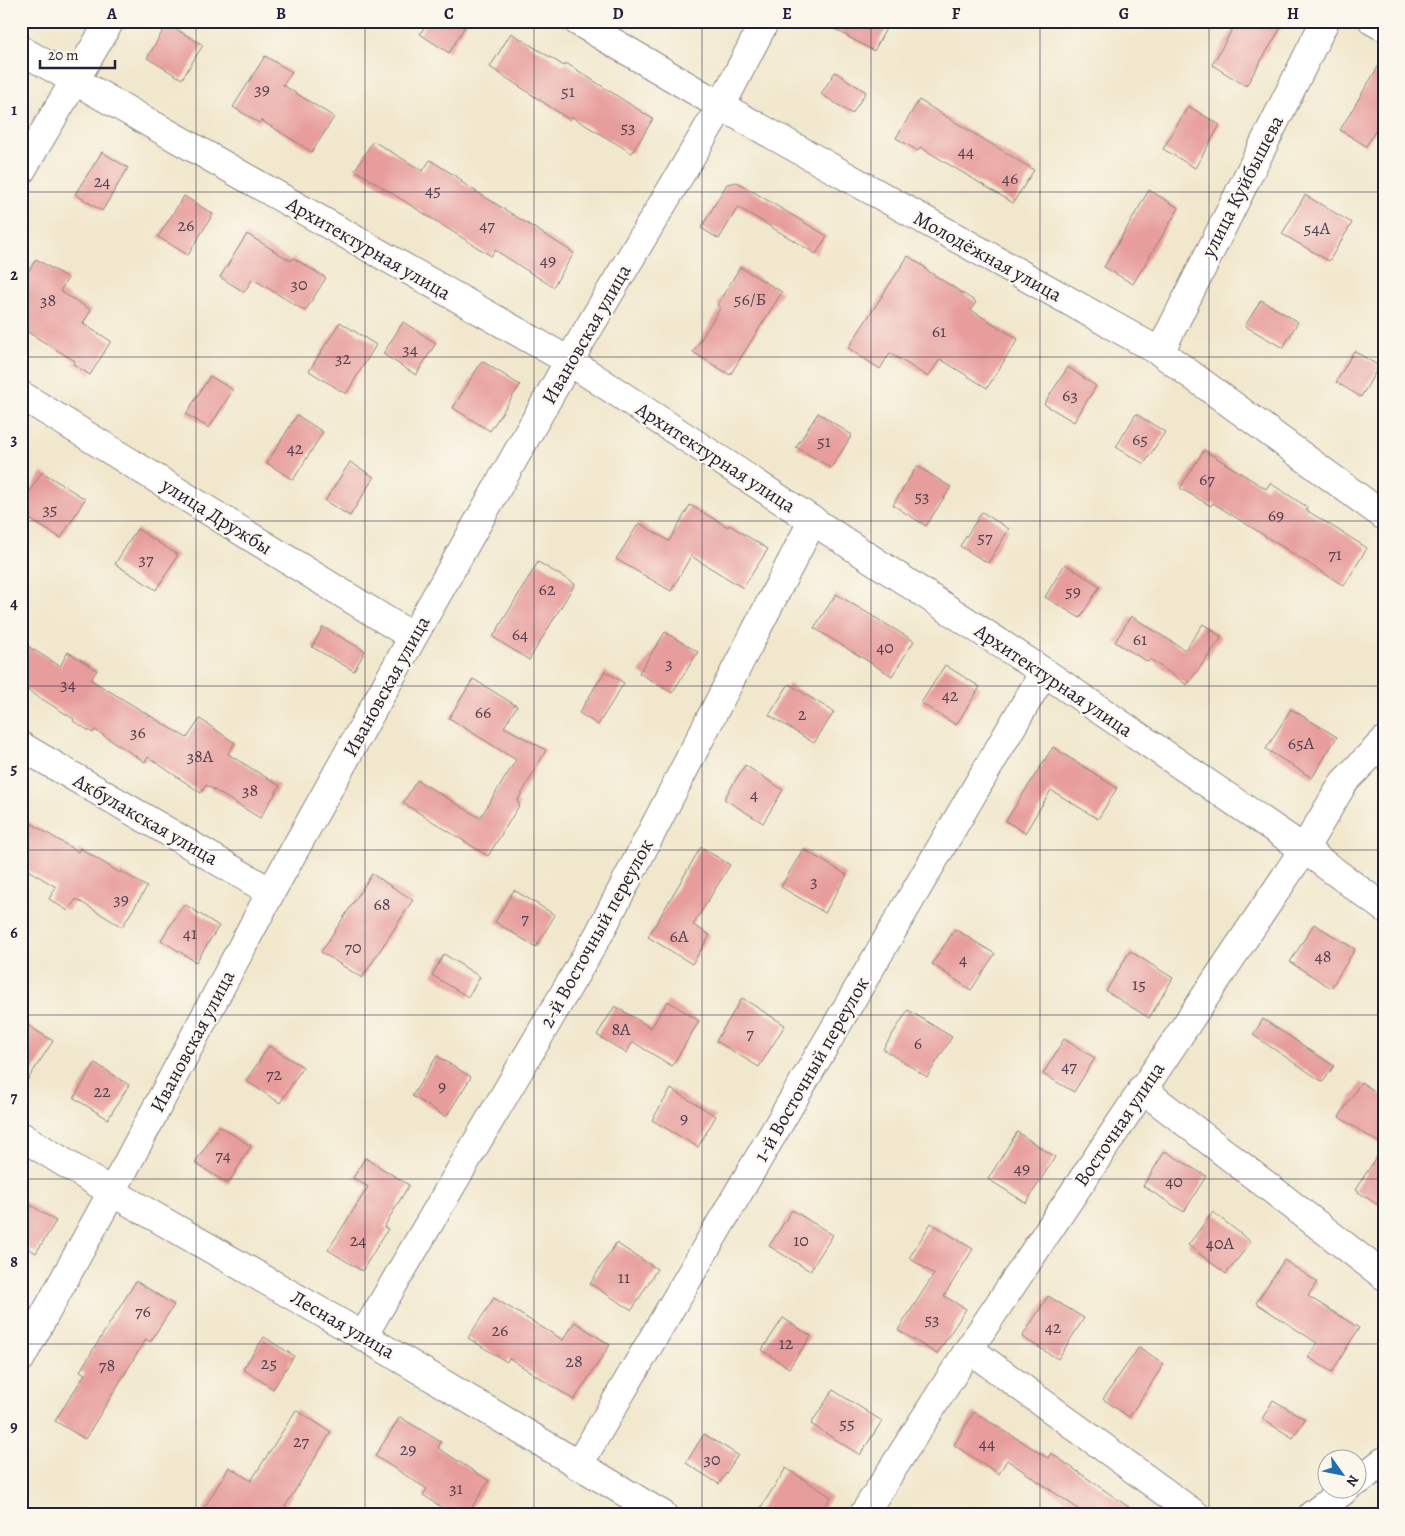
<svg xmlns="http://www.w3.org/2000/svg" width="1405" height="1536" font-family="Alegreya,serif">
	<rect width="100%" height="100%" fill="#fbf7ec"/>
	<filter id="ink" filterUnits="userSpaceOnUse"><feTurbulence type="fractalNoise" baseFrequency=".02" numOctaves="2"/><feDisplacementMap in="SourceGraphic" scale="10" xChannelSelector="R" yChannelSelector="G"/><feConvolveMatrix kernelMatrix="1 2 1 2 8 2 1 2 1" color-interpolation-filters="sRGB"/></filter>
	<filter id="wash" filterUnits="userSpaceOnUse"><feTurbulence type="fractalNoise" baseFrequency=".0096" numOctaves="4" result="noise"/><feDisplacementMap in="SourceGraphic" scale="20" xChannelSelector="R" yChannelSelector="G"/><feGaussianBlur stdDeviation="1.12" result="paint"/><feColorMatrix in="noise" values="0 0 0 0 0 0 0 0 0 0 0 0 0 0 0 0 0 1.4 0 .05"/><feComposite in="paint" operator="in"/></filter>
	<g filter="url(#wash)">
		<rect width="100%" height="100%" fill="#f1e7cc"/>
		<g id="blocks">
			<path fill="#e79d9b" d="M428 21H468L449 53 420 34Z
				M820 21H890L874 51Z
				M1237 21H1285L1246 86 1212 65Z
				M167 24 203 45 182 79 147 58Z
				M511 33 564 66 566 63 653 119 632 153 572 117 570 120 490 67Z
				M265 56 292 72 283 85 334 117 312 152 261 120 259 123 233 107Z
				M1384 57V117L1366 146 1340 130Z
				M835 72 866 92 852 114 821 94Z
				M919 100 1034 170 1013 203 920 147 918 151 896 138Z
				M1188 106 1220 125 1195 168 1163 149Z
				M373 141 423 171 430 160 462 180 461 182 574 253 553 287 495 250 491 256 355 170Z
				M102 152 128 168 102 211 75 194Z
				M737 182 827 236 816 254 738 207 719 239 701 228 727 184Z
				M1149 190 1179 208 1133 284 1104 267Z
				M1305 195 1352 223 1329 261 1282 234Z
				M184 196 213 214 188 255 158 237Z
				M247 234 291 261 293 258 326 278 305 311 253 279 244 292 220 277Z
				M908 256 926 268 925 269 976 302 971 310 1018 339 987 388 940 359 928 377 890 353 880 369 848 348Z
				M36 259 68 278 60 291 91 310 83 324 111 341 90 375 73 364 75 361 21 328V283Z
				M740 267 782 292 730 375 693 352 721 307 717 305Z
				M1261 300 1298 322 1283 348 1245 326Z
				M340 322 376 345 346 394 309 371Z
				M403 322 436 343 416 375 383 354Z
				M1354 351 1379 366 1361 397 1336 382Z
				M482 361 520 385 490 431 453 408Z
				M1068 367 1096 386 1074 422 1044 404Z
				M210 376 233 390 209 428 186 414Z
				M818 413 852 435 831 468 796 447Z
				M1136 414 1165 432 1144 464 1116 447Z
				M297 415 323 432 293 480 267 463Z
				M1204 450 1266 489 1270 483 1307 507 1306 510 1367 548 1344 586 1213 503 1211 506 1180 488Z
				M350 462 374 477 350 516 325 501Z
				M917 466 951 487 926 526 893 505Z
				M42 472 85 499 61 538 21 514V505Z
				M690 505 728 527 729 525 768 549 743 588 691 556 671 591 616 559 639 523 669 541Z
				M982 512 1009 529 988 563 960 546Z
				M137 529 178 555 156 590 115 564Z
				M538 562 575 584 529 660 493 637Z
				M1065 564 1100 586 1080 618 1045 597Z
				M836 594 914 641 892 676 814 628Z
				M1131 616 1185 650 1203 624 1222 637 1187 685 1150 659 1148 662 1115 642Z
				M323 627 365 651 354 671 312 647Z
				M665 632 698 652 672 693 639 673Z
				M21 642 60 666 68 652 97 670 91 680 187 738 200 719 235 743 228 754 280 786 260 818 206 785 201 793 148 757 145 762 95 730 93 733 73 721 74 719 21 686Z
				M945 665 980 687 956 725 921 703Z
				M605 671 624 683 598 725 579 713Z
				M473 679 517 706 504 727 546 750 517 802 520 804 488 856 403 803 417 780 480 818 516 760 449 718Z
				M789 684 834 712 814 743 769 715Z
				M1291 709 1337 737 1312 778 1266 749Z
				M1053 747 1117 788 1098 819 1051 790 1025 833 1006 821Z
				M745 765 783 790 763 823 724 799Z
				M21 817 78 852 80 848 120 873 121 871 147 887 122 927 76 899 68 911 49 899 56 887 21 866Z
				M701 847 730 865 693 925 710 935 692 964 648 937Z
				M803 849 847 875 825 913 781 887Z
				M372 874 413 900 362 978 321 952Z
				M514 890 555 915 536 947 495 922Z
				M184 904 219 926 196 962 161 940Z
				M1314 924 1355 949 1331 988 1290 962Z
				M955 929 995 954 971 990 932 964Z
				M1130 951 1173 978 1149 1018 1106 991Z
				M444 954 480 977 468 997 432 975Z
				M742 998 785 1025 759 1067 716 1041Z
				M668 1001 699 1021 672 1066 633 1042 626 1053 597 1035 615 1006 651 1028Z
				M908 1010 952 1037 927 1077 883 1049Z
				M1263 1019 1334 1066 1323 1082 1253 1035Z
				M21 1021 53 1041 21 1090Z
				M1064 1039 1095 1058 1074 1092 1043 1074Z
				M269 1046 303 1067 280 1103 246 1081Z
				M437 1056 471 1077 446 1117 412 1096Z
				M95 1063 129 1085 108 1119 74 1098Z
				M1361 1082 1384 1097V1209L1355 1190 1384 1146 1339 1117Z
				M671 1089 716 1116 698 1147 652 1120Z
				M219 1126 251 1146 228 1184 195 1163Z
				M1017 1132 1055 1157 1026 1203 988 1179Z
				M1165 1151 1206 1176 1184 1212 1143 1186Z
				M365 1158 409 1185 384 1227 388 1229 362 1271 328 1250 368 1187 353 1178Z
				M21 1199 56 1221 36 1253 21 1244Z
				M792 1210 833 1235 810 1271 769 1246Z
				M1213 1212 1251 1242 1226 1274 1188 1245Z
				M931 1223 973 1249 944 1296 966 1309 937 1354 898 1330 934 1274 909 1258Z
				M616 1243 657 1269 632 1310 590 1284Z
				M1284 1260 1317 1282 1308 1296 1359 1328 1332 1372 1308 1357 1317 1343 1256 1303Z
				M136 1281 174 1305 150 1342 146 1339 85 1439 55 1421 85 1374 80 1371Z
				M1048 1296 1084 1318 1058 1359 1022 1337Z
				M494 1298 563 1340 575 1322 610 1345 574 1400 509 1358 507 1362 468 1338Z
				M783 1318 811 1336 789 1368 762 1350Z
				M264 1337 294 1356 273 1389 243 1369Z
				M1139 1347 1164 1364 1129 1417 1103 1399Z
				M833 1390 882 1421 860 1455 811 1424Z
				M1273 1400 1305 1419 1293 1438 1262 1419Z
				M296 1410 331 1432 280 1515H200L229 1467 251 1481Z
				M974 1412 1048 1458 1051 1453 1140 1515H1087L1007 1460 999 1474 954 1445Z
				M400 1417 441 1442 438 1448 489 1481 467 1515H453L423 1495 427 1489 375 1456Z
				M704 1434 738 1455 719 1484 686 1463Z
				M786 1468 831 1497 819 1515H756Z"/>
		</g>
	</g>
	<g filter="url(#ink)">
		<use href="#blocks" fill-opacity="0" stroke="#8a8484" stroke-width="1"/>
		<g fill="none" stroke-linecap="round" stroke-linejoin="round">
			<defs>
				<path id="minor" d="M577 21 721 106 1160 352 1384 516
					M21 50 569 361 1044 672 1304 849 1384 908
					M21 171 110 21
					M1160 352 1325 21
					M21 395 413 637
					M21 746 271 892
					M1142 1089 1384 1276
					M21 1136 112 1192 363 1336 663 1515
					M363 1336 599 934 813 520
					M969 1349 1196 1515
					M21 1358 112 1192 271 892 413 637 569 361 721 106 765 21
					M578 1466 1044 672
					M1358 1481 1384 1461
					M863 1515 969 1349 1304 849 1344 782 1384 741
					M1312 1515 1347 1488"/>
				<path id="tertiary" d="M1373 21 1384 27"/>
			</defs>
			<use href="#minor" stroke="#8a8484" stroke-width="30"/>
			<use href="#tertiary" stroke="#8a8484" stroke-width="30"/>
			<use href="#minor" stroke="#fff" stroke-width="28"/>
			<use href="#tertiary" stroke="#fff" stroke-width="28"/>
		</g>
	</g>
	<path fill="none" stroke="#22223b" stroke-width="1" stroke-opacity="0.55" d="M196 21V1515M365 21V1515M534 21V1515M702 21V1515M871 21V1515M1040 21V1515M1209 21V1515M21 192H1384M21 357H1384M21 521H1384M21 686H1384M21 850H1384M21 1015H1384M21 1179H1384M21 1344H1384"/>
	<g text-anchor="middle" stroke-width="4.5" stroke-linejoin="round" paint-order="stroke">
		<g font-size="18" fill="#534153">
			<text x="262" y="95">39</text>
			<text x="568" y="97">51</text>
			<text x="628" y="133">53</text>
			<text x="966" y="157">44</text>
			<text x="1010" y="184">46</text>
			<text x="102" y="187">24</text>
			<text x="433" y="196">45</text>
			<text x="186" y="231">26</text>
			<text x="487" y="231">47</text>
			<text x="1317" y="234">54А</text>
			<text x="548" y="266">49</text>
			<text x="299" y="290">30</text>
			<text x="750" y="305">56/Б</text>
			<text x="48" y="306">38</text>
			<text x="939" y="337">61</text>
			<text x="410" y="355">34</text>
			<text x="343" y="364">32</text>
			<text x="1070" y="401">63</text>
			<text x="1140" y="445">65</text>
			<text x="824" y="447">51</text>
			<text x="295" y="454">42</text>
			<text x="1207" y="485">67</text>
			<text x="922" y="502">53</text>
			<text x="50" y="515">35</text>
			<text x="1276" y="521">69</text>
			<text x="985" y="543">57</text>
			<text x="1335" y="560">71</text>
			<text x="146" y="565">37</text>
			<text x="547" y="595">62</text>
			<text x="1073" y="597">59</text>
			<text x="520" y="640">64</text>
			<text x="1140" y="645">61</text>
			<text x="885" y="653">40</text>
			<text x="669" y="669">3</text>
			<text x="68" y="690">34</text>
			<text x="950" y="701">42</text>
			<text x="483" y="718">66</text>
			<text x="802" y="720">2</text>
			<text x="138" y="738">36</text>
			<text x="1301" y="749">65А</text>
			<text x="200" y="762">38А</text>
			<text x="250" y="796">38</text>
			<text x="754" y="800">4</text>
			<text x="814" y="887">3</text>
			<text x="121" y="905">39</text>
			<text x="382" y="910">68</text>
			<text x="525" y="924">7</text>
			<text x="190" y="939">41</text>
			<text x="679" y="942">6А</text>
			<text x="353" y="953">70</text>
			<text x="1323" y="962">48</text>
			<text x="963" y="965">4</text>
			<text x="1139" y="990">15</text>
			<text x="621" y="1035">8А</text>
			<text x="750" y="1039">7</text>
			<text x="918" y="1049">6</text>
			<text x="1069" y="1072">47</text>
			<text x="274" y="1080">72</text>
			<text x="442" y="1092">9</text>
			<text x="102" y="1097">22</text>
			<text x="684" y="1124">9</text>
			<text x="223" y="1161">74</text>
			<text x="1022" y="1174">49</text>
			<text x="1174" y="1187">40</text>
			<text x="358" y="1246">24</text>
			<text x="801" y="1246">10</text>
			<text x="1220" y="1249">40А</text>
			<text x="624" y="1283">11</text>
			<text x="143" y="1317">76</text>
			<text x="932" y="1325">53</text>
			<text x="1053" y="1333">42</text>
			<text x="500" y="1336">26</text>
			<text x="786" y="1349">12</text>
			<text x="574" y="1367">28</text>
			<text x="269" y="1369">25</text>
			<text x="107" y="1371">78</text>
			<text x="847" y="1429">55</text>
			<text x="301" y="1447">27</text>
			<text x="987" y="1449">44</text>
			<text x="408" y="1455">29</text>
			<text x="712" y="1465">30</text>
			<text x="456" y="1494">31</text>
		</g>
		<g font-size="20" fill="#22223b" stroke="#fbf7ec">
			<text transform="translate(1242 186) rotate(-63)" y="7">улица Куйбышева</text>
			<text transform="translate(369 248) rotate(30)" y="7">Архитектурная улица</text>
			<text transform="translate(988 256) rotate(29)" y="7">Молодёжная улица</text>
			<text transform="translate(586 334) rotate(-60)" y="7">Ивановская улица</text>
			<text transform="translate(716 457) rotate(33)" y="7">Архитектурная улица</text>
			<text transform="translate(217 516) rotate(32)" y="7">улица Дружбы</text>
			<text transform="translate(1054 680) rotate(34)" y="7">Архитектурная улица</text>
			<text transform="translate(386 686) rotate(-61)" y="7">Ивановская улица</text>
			<text transform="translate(146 819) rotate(30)" y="7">Акбулакская улица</text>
			<text transform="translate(596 933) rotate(-61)" y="7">2-й Восточный переулок</text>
			<text transform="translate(192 1041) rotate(-62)" y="7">Ивановская улица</text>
			<text transform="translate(811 1069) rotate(-60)" y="7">1-й Восточный переулок</text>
			<text transform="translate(1119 1124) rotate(-56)" y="7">Восточная улица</text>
			<text transform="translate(343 1324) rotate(30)" y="7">Лесная улица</text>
		</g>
	</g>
	<rect width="1405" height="1536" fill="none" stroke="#fbf7ec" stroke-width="55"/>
	<g transform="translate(1342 1474) rotate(123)"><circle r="24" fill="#fbf7ec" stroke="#a4a2a5"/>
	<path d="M0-4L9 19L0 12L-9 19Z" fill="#1f6fb2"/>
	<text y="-8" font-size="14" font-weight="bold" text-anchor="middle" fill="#22223b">N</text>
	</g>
	<path d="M40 60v8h75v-8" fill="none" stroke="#22223b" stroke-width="2.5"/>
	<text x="48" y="60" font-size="15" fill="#22223b" stroke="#fbf7ec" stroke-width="4" paint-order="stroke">20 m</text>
	<rect x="28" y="28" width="1350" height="1480" fill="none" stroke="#22223b" stroke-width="2"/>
	<g font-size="16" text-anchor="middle" font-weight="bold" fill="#22223b">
		<text x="112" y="19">A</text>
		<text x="281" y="19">B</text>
		<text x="449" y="19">C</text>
		<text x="618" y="19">D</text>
		<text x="787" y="19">E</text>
		<text x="956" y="19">F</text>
		<text x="1124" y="19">G</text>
		<text x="1293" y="19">H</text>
		<text x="14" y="115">1</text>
		<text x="14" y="280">2</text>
		<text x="14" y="445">3</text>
		<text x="14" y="609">4</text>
		<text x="14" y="774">5</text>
		<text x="14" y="938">6</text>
		<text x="14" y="1103">7</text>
		<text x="14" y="1267">8</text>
		<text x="14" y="1432">9</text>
	</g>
</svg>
